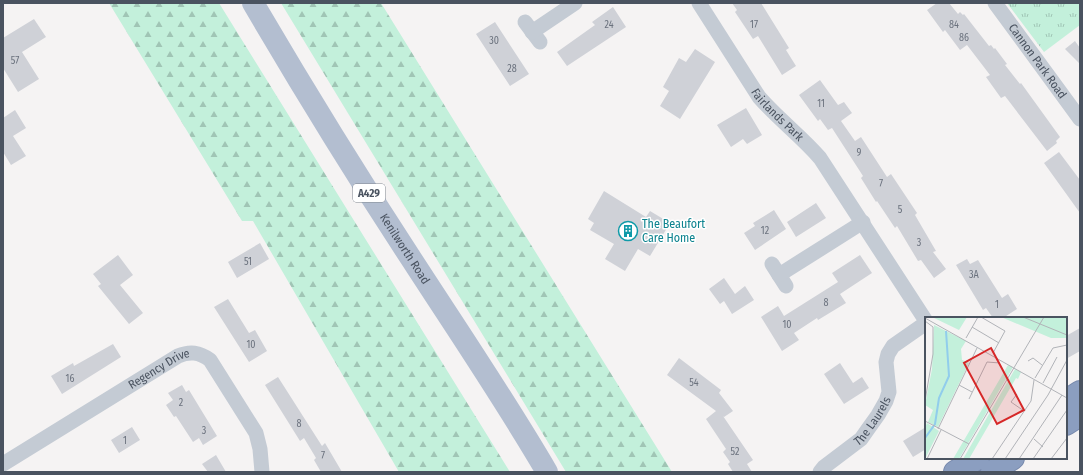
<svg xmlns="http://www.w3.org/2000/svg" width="1083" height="475" font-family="'Fira Sans Condensed',sans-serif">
	<defs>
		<pattern id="forest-firs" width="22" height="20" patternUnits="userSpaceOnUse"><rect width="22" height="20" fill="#c3f0db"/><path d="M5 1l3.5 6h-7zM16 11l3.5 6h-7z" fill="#a0c5b5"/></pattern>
		<pattern id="park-tufts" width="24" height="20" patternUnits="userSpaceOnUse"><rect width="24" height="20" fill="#c3f0db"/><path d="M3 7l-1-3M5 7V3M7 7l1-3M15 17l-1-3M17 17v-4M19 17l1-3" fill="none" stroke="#a0c5b5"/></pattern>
	</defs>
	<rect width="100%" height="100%" fill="#f5f3f3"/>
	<path fill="url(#forest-firs)" d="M109 3H219L510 472H399L253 221H242Z
		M281 3H381L672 472H566Z"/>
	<path fill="url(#park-tufts)" d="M1007 3H1080V25L1044 52Z"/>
	<path fill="#cfd1d7" d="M732 3H761L789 48 786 50 796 66 782 75 758 36 753 39 735 12 737 10Z
		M937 3H949L958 14 960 12 963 15 964 14 989 46 991 45 994 49 995 48 1007 64 1005 65 1020 84 1021 83 1060 137 1056 141 1057 143 1047 151 1005 96 1001 98 986 77 990 75 967 45 960 50 945 30 943 32 927 10Z
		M613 7 626 27 567 66 557 52 595 25 592 22Z
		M34 19 46 37 22 52 39 79 18 92 3 68V38Z
		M495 22 529 74 510 86 476 34Z
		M1075 41 1080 48V64L1065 49Z
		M695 49 715 62 680 119 660 106 669 91 663 87 679 58 686 62Z
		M820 80 838 105 844 102 852 113 841 121 855 141 861 137 887 177 891 174 917 213 915 215 936 251 933 252 946 269 934 278 921 260 918 261 897 226 895 228 877 201 876 202 861 178 863 176 832 128 828 130 820 119 818 121 799 95Z
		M746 108 762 135 747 144 743 139 731 147 717 125Z
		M15 110 26 128 13 136 26 156 11 165 3 152V118Z
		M1059 152 1080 180V213L1044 163Z
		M604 191 646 217 650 211 670 223 650 256 638 249 625 271 605 259 614 244 590 230 594 223 588 219Z
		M816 203 826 218 796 237 787 222Z
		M774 210 786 229 755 250 744 233 755 226 753 223Z
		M260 243 269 259 237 278 228 262Z
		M118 255 133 275 120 285 143 313 129 324 98 286 101 284 93 274Z
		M860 255 872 273 840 294 846 303 818 320 817 318 794 333 799 340 782 351 761 317 778 306 784 316 838 282 832 273Z
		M967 259 970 264 978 260 1002 298 1008 294 1017 309 1003 318H993L986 308 983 310 956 265Z
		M724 278 735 294 745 286 754 300 732 314 724 301 720 304 709 289Z
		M228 299 249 333 255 330 267 351 249 362 214 307Z
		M1080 328V351L1066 359V336Z
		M113 344 121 357 62 394 51 376 73 363 74 366Z
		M679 358 721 390 719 393 733 411 724 417 723 416 753 460 747 464 752 472H733L728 464 730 462 723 452 726 449 706 419 716 411 667 375Z
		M840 363 853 383 862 377 869 388 844 404 824 374Z
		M278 377 322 446 325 443 342 472H321L314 460 316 458 304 438 300 441 265 385Z
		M182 385 186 392 189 390 217 436 203 445 199 438 193 442 176 416 174 417 166 405 173 400 168 393Z
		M132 427 140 440 119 453 111 440Z
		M926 427V449L913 457 903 441Z
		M216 455 226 472H208L202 464Z"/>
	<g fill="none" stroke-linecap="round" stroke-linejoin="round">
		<defs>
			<path id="highway" d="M1066 401 1080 392
				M1066 424 1080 415
				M955 472 978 458
				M992 472 1013 458"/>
		</defs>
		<use href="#highway" stroke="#7789ac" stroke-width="24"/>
		<g stroke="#c4cbd4" stroke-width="15">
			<path id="s1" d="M699 3 759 97C778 119 801 136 820 158L926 321"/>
			<path id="s2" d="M995 3 1080 119"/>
			<path d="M525 22 540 42"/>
			<path d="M532 32 575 3"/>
			<path d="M772 264 786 286"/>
			<path d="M779 275 863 222"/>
			<path id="s3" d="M3 464 178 356C190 351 199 352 210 360L256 433 260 449 262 472"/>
			<path id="s4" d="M820 472 824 467 861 439 868 429 878 415 886 401 889 392 886 362 888 354 893 346 926 323"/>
		</g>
		<path stroke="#b3bed0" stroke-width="22" id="s5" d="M253 3C304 90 357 176 412 260 458 331 505 400 547 472"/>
		<use href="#highway" stroke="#8b9ec0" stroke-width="22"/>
	</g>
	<defs>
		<symbol id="building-ring" viewBox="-11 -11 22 22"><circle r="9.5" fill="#fff" stroke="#0f9aa8" stroke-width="1.5"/><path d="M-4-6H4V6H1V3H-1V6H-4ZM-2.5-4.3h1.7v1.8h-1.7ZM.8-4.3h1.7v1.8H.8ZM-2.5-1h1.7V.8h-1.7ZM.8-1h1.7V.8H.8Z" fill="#0f9aa8"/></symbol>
	</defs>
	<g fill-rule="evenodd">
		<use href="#building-ring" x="617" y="220" width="22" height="22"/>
	</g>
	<g text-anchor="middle" stroke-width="3" stroke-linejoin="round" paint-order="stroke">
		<g font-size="10" fill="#6b727e">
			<text x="609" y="28">24</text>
			<text x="754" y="28">17</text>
			<text x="954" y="28">84</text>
			<text x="964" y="41">86</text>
			<text x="494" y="44">30</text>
			<text x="15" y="64">57</text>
			<text x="512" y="72">28</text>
			<text x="821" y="107">11</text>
			<text x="859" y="156">9</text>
			<text x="881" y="187">7</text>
			<text x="900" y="213">5</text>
			<text x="765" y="234">12</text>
			<text x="919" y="246">3</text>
			<text x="248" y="265">51</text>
			<text x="974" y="278">3A</text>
			<text x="826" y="306">8</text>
			<text x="997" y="308">1</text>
			<text x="787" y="328">10</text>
			<text x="251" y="348">10</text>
			<text x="70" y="382">16</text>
			<text x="694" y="386">54</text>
			<text x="181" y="406">2</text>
			<text x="299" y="427">8</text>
			<text x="204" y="434">3</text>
			<text x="125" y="444">1</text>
			<text x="735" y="455">52</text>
			<text x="323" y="459">7</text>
		</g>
		<rect fill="#fff" stroke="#808790" stroke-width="1" x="353" y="184" width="32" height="18" rx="3"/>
		<g font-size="11" font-weight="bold" fill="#4a5360">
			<text x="369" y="197">A429</text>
		</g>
		<g font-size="12" fill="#4a5360" stroke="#fff">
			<text dy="4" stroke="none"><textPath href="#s2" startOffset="72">Cannon Park Road</textPath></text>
			<text dy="4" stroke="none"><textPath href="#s1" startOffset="137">Fairlands Park</textPath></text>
			<text dy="4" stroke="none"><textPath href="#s5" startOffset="289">Kenilworth Road</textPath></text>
			<text dy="4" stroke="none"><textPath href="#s3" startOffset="183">Regency Drive</textPath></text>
			<text dy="4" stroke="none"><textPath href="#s4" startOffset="74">The Laurels</textPath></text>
		</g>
		<g font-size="12" fill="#0d838f" stroke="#fff" text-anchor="start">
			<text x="642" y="228">The Beaufort<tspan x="642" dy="14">Care Home</tspan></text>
		</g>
	</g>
	<g transform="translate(925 317)">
		<rect width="142" height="142" fill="#f5f3f3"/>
		<path d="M76 0H142V21H126ZM83 48 88 50 34 142H28ZM90 52 96 55 93 62 91 61 44 142H38Z" fill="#c3f0db"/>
		<path d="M7 0H42L34 13ZM9 8 41 24 36 32 37 43 44 46 13 110 3 105 8 93 0 88 7 52ZM2 106 14 114 0 142V111Z" fill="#c3f0db"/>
		<path fill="none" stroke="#91cdec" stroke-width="2" d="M0 121 10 107 14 81 24 59 21 14"/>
		<path fill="none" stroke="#b1b3b8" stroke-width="1" d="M56 0 80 14 68 36M98 0 142 18M0 1 142 81M0 4 8 10V37L0 84M47 10 74 26M41 21 53 0M103 44 108 41 117 48M110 61 128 31 142 28M118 66 132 40M34 68 47 75M92 77 86 85 99 94M44 82 62 45 75 46M0 104 44 127M13 112 52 31M109 122 118 130M2 142 16 113M35 142 119 0M67 142 106 84 109 63M80 142 123 78 142 43M94 142 137 78M108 142 142 93M126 142 142 121"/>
		<path fill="#d62828" fill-opacity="0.15" stroke="#d62828" stroke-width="2" d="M66 31 99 93 72 107 39 46Z"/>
		<rect width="142" height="142" fill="none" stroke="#4a5360" stroke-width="2"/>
	</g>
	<rect width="1083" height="475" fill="none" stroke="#4a5360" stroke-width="8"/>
</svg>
